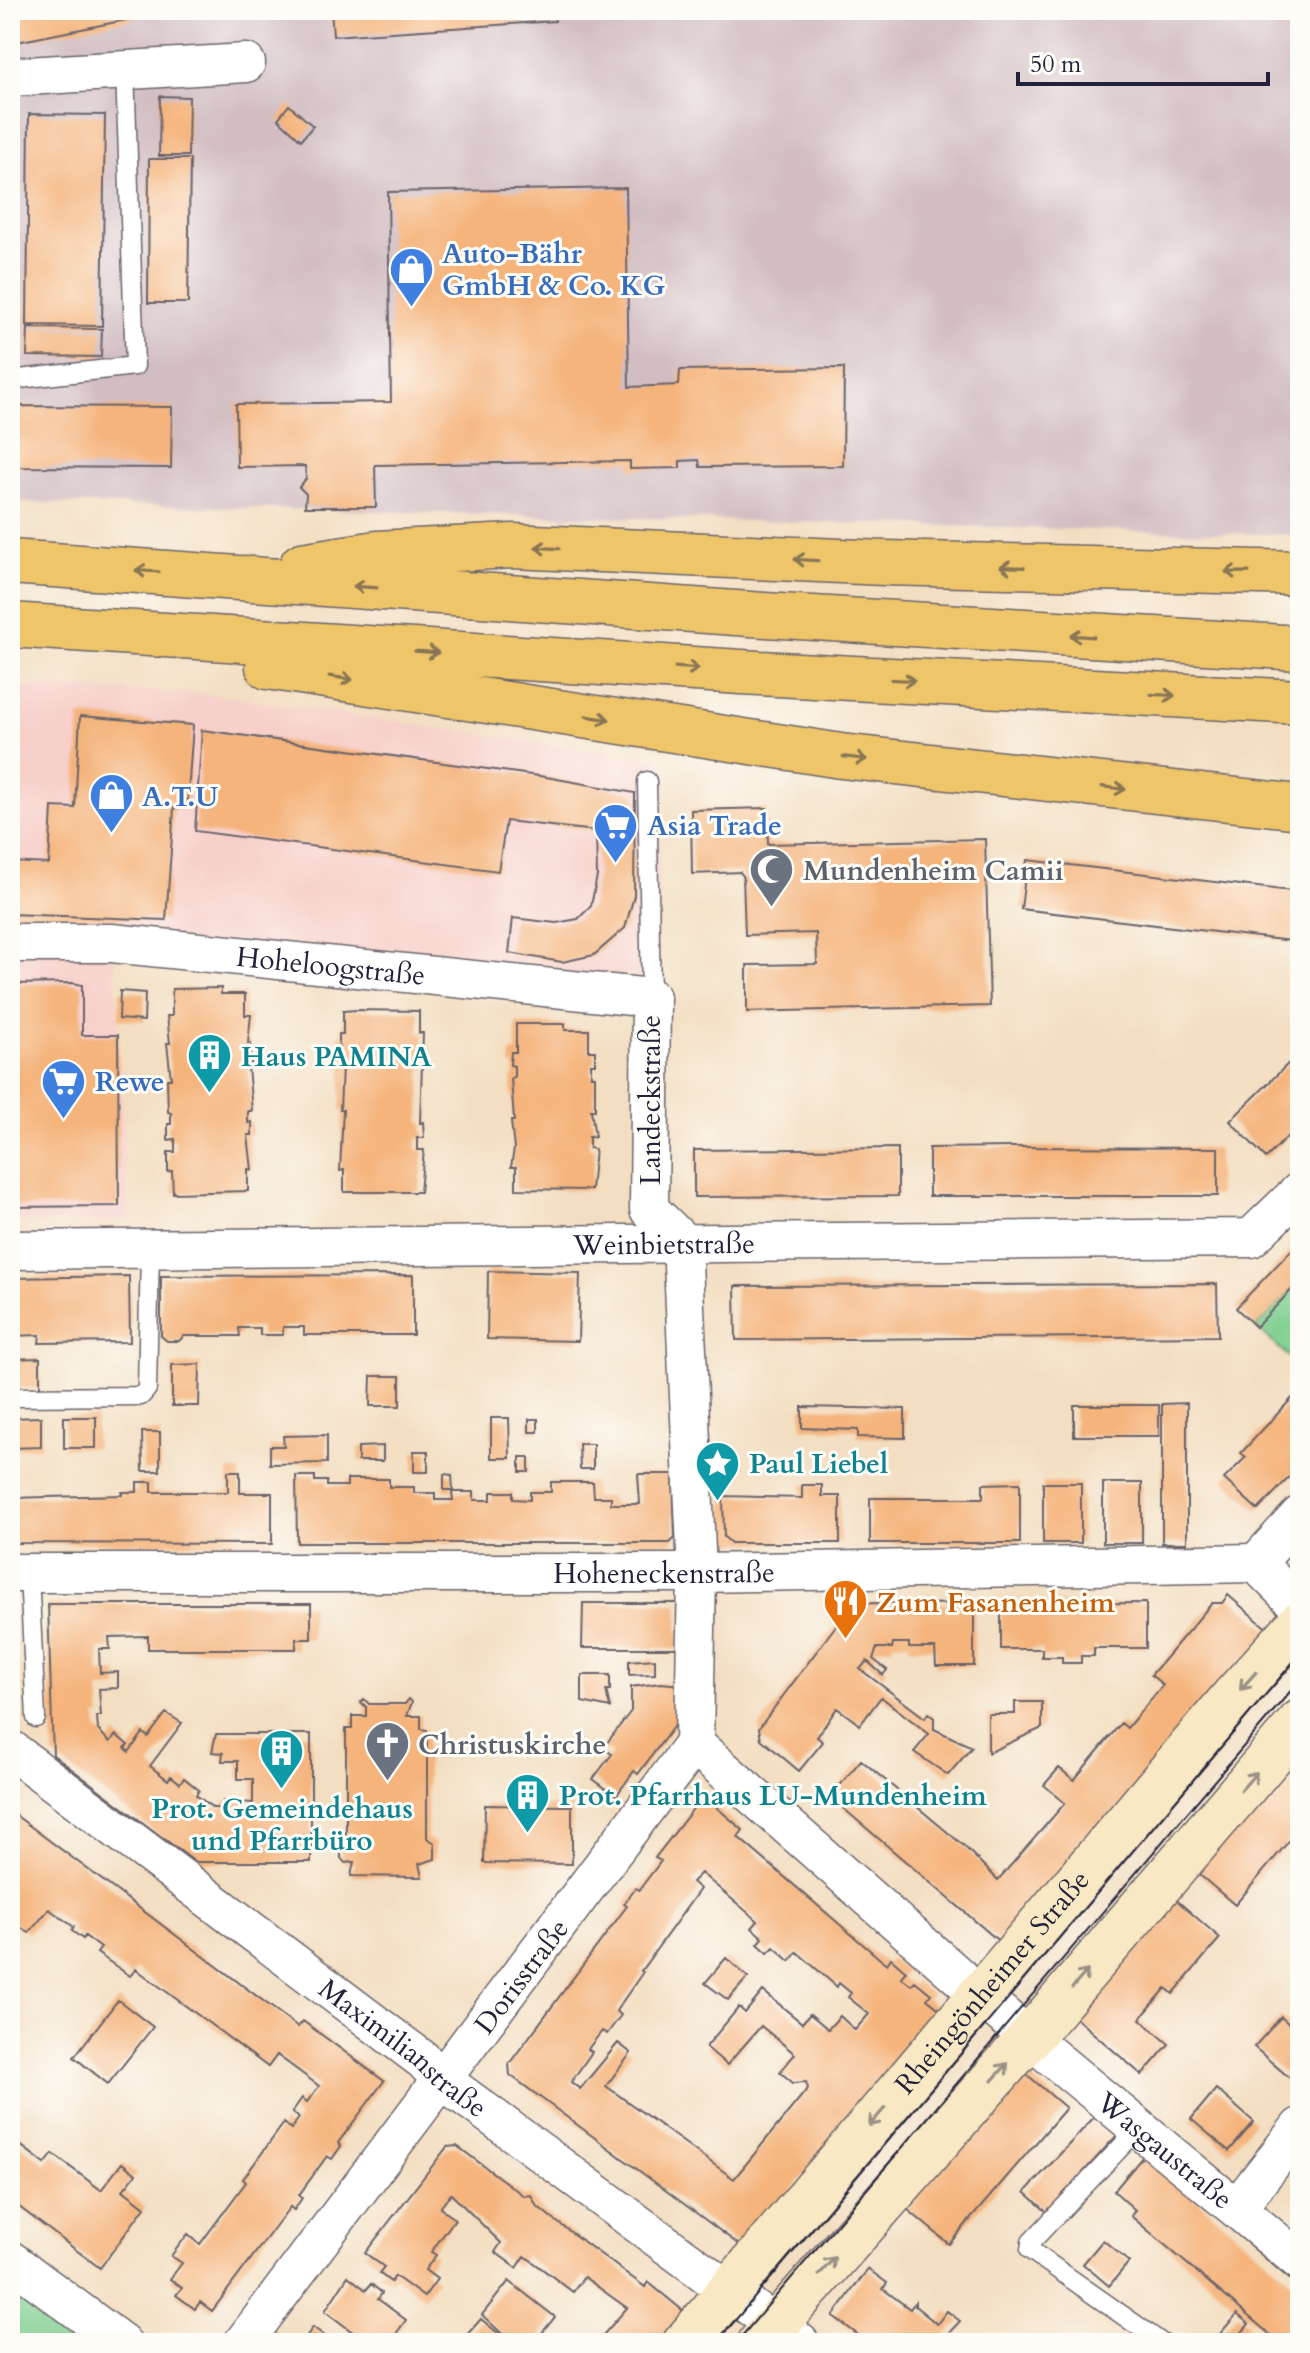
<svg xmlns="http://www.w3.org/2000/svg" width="1310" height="2353" font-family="Cardo,serif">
	<rect width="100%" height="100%" fill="#fdfcf7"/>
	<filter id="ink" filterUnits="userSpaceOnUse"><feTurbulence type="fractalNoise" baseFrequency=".0125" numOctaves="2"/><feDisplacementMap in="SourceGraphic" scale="16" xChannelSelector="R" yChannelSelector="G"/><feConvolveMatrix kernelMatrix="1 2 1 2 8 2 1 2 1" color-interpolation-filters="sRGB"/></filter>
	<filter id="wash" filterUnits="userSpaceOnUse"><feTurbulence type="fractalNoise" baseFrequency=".006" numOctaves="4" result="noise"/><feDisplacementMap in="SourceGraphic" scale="32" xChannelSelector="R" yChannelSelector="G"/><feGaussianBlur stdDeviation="1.8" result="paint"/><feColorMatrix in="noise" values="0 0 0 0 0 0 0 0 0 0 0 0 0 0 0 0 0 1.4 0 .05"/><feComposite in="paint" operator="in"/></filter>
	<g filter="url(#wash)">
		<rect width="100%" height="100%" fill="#f3dec1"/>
		<path fill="#f7d0ca" d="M10 686 198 693 660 760 659 988 113 935 129 1221 10 1222Z"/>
		<path fill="#d2bec2" d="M10 10H1300V535L10 502Z"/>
		<path fill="#7ece8f" stroke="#507865" stroke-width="2" d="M1300 1281V1367L1256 1327Z
			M10 2290 81 2343H10Z"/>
		<g id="blocks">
			<path fill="#f5b47b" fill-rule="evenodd" d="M10 10H134L136 18 12 43Z
				M331 10H554L555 21 333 36Z
				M160 96 189 97 188 156H159Z
				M289 105 313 126 301 140 278 119Z
				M29 114 105 115 102 326 27 325Z
				M149 159H190L188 303H148Z
				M626 188 629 387 679 385 680 370 844 368 843 466 700 467 699 460 680 461V468L630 469V461L375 465 376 507H305L306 494 299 487 306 479 305 466 237 467 236 404 391 402 388 192Z
				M28 328 102 329 101 357 27 356Z
				M10 406 172 407 171 468 10 467Z
				M80 716 193 725 187 808H174L166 920 10 914V862L49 864 52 807 75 808Z
				M202 730 546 777 635 793 634 896 625 928 594 955 562 962 509 953 513 918 556 923 578 919 591 906 597 876 596 831 506 821 498 871 195 831Z
				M767 808 768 844 985 839 990 1006 747 1012V965L817 964 816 933 745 935 743 876 740 872 692 874 691 810Z
				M1027 860 1300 892V942L1021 909Z
				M73 983 82 985V1035H118L119 1206 10 1207V984Z
				M221 988V994H245V1015H251L248 1043H251V1067H248L252 1111H248V1123L252 1122V1135H248L252 1170 248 1169V1191L173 1193 172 1171 168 1172V1152H175V1139L168 1140V1124H171V1113L168 1112 167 1079H171L167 1043H170L167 1016H172V989Z
				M120 991 145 993 144 1021 119 1019Z
				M357 1010 419 1011V1033H423L420 1123 423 1122 424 1138H417V1150H424L420 1192H344V1170L340 1171 343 1110H340L342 1067H339V1034H343V1011Z
				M516 1024H565V1030H589V1051H595V1064H591V1076H595V1110H591L595 1137H589V1148L595 1149 591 1190 516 1189V1167H511L514 1149 511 1121H514L511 1078 514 1077V1066L510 1065 511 1052H516Z
				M1300 1052V1124L1266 1158 1230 1121Z
				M1014 1147 1218 1148V1196H929V1148Z
				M898 1148V1196L694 1197V1150Z
				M1300 1241V1281L1256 1327 1236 1308Z
				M488 1271 580 1273 578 1341 487 1339Z
				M413 1275V1335H304V1327H283V1335H260V1328H239L240 1336H184L179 1341H167L161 1336V1276Z
				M129 1276 130 1342 39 1343 40 1335 10 1336V1278Z
				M1217 1284 1218 1336 736 1340 735 1286Z
				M40 1358V1388H10V1359Z
				M200 1364 199 1406H172V1365Z
				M371 1376H400V1406H370Z
				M1296 1394 1300 1398V1466L1258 1510 1224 1479 1246 1457 1241 1453Z
				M1187 1403V1543H1162V1404Z
				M1074 1405H1159V1436H1074Z
				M802 1407 905 1409V1438L858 1437V1430L802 1428Z
				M41 1417V1447L10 1448V1418Z
				M64 1417H96V1448H64Z
				M491 1418H509L510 1458H491Z
				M529 1419H538V1432H529Z
				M142 1432H160V1471H143Z
				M327 1435V1463L270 1464V1446H284L283 1436Z
				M579 1444H593V1469H580Z
				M383 1446V1461H358V1447Z
				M414 1451H428V1472H414Z
				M520 1457H529V1472H520Z
				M228 1471H240V1493H272V1544L10 1543V1498L122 1495V1492H137V1482H152V1492H228Z
				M444 1474 452 1475 453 1490H444Z
				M638 1474H673L675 1538 670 1543H297L296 1476H315V1481H327V1486H347V1479H389V1487H414V1493H435V1500H453L452 1492H474V1500H491V1492H513V1499L530 1500V1492H551V1482H593L594 1497H611V1504H640Z
				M1020 1483V1543H870V1498H983V1484Z
				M1043 1483H1081V1543H1043Z
				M1103 1483H1142V1543H1103Z
				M802 1485H822V1496H840V1543H731L724 1537 723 1496 802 1498Z
				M1228 1595 1271 1632 1001 1943 830 1797 861 1760 964 1846 998 1880 1065 1803 1044 1785 1059 1768 1074 1780 1121 1723 1127 1728 1163 1685 1151 1675 1212 1603H1222Z
				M583 1603H678L679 1648H582Z
				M853 1603 974 1604V1666H936L935 1648H909V1643H893L892 1648H877L873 1659 887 1670 883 1675 867 1661 860 1669 925 1718 928 1713 934 1718V1729L972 1747 948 1775 914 1752 929 1734 881 1697 860 1725 837 1708 817 1737 823 1742 799 1771 761 1739 759 1728Z
				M1146 1603V1648H1094V1656H1081V1663H1062V1657H1042V1649H1001V1604Z
				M48 1604H311V1639H296V1649H148V1636L109 1637 110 1649H99L100 1673 118 1672V1688L99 1689 101 1716H97L98 1730 110 1742 116 1735 128 1745 125 1748 129 1752 143 1733 148 1737 166 1713 182 1723 150 1766 168 1780 171 1776 180 1783 184 1778 199 1790 196 1795 213 1808H223V1801L253 1803V1779H238V1761H222L223 1753 212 1752 216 1734H311V1862H195L53 1755Z
				M655 1659V1674L629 1675V1661Z
				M582 1675H610V1690H606L610 1708 582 1702Z
				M661 1683 681 1685 682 1715 638 1774 634 1771 616 1796 593 1779 612 1754 603 1748 631 1711V1687Z
				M364 1699 369 1704H405L409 1699 412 1702 407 1716H421V1729L427 1730V1838L435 1843V1859L419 1864 422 1877 351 1876 354 1862 345 1863 341 1858V1842L346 1837V1729H352V1716H366V1707L361 1702Z
				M1015 1702H1042V1728L988 1753V1714H1015Z
				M1300 1747V1828L1235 1905 1195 1871Z
				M703 1796 743 1830 738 1837 880 1959 887 1964 891 1958 906 1971 901 1977 911 1985 915 1981 931 1994 927 1999 943 2012 742 2247 510 2075 509 2064 627 1906 624 1904 636 1888 639 1890 661 1861 655 1858ZM701 1873 758 1921 752 1928 763 1938 758 1944 768 1953 774 1947 790 1961 797 1952 837 1987 839 1983 851 1993 848 1997 869 2014 855 2030 840 2016 828 2029 810 2014 802 2023 763 1991 745 2013 739 2007 706 2047 727 2065 761 2026 795 2054 780 2072 793 2083 806 2082 808 2088 734 2179 606 2086 631 2053 618 2043 580 2089 571 2082 592 2052 588 2049 602 2031 607 2034 621 2015 616 2011 643 1972 641 1971 700 1889 692 1882Z
				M485 1805 572 1806V1864L484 1863Z
				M10 1811 298 2027 303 2021 384 2081 338 2143 341 2146 332 2159 327 2156 299 2195 302 2198 294 2210 290 2207 286 2212 212 2311 200 2302 195 2309 176 2295 182 2288 170 2279 182 2263 171 2256 188 2234 200 2244 246 2182 243 2179 284 2123 291 2129 299 2118 292 2112 302 2098 307 2102 319 2086 277 2055 268 2067 136 1969 130 1976 97 1953 101 1948 85 1936 83 1939 72 1931 74 1927 49 1909 29 1933 10 1920Z
				M1173 1897 1220 1938 1173 1994 1166 1988 1140 2019 1169 2044 1142 2075 1072 2015Z
				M726 1958 748 1977 728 2000 705 1983Z
				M118 2000 153 2027 108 2084 74 2057Z
				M1281 2017 1300 2034V2071L1292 2080 1254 2047Z
				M1024 2072 1066 2108 949 2244 907 2209Z
				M1216 2089 1254 2122 1229 2151 1191 2119Z
				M1097 2114 1119 2133 1047 2212 1025 2192Z
				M10 2124 17 2129 10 2137 45 2164 53 2154 101 2190 122 2163 136 2174 123 2190 145 2207 100 2268 10 2200Z
				M457 2146 524 2196 531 2195 536 2205 553 2219 645 2287 648 2282 687 2314 664 2343H596L627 2308 584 2277 573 2292 525 2256 517 2268 495 2252 501 2243 451 2194 440 2208 455 2219 431 2252 436 2255 425 2270 437 2279 424 2297 395 2276 391 2282 379 2273 384 2267 365 2253 447 2147Z
				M1144 2155 1300 2288V2343H1280L1131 2216 1135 2210 1114 2191Z
				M1103 2240 1129 2262 1109 2286 1083 2264Z
				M868 2269 887 2283 883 2289 910 2309 915 2302V2306L937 2324 947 2311 960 2321 946 2336 950 2340 953 2335 964 2343H869L833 2316Z
				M348 2276 366 2290 371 2284 382 2293 378 2299 406 2320 393 2338 389 2335 383 2343H367L325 2311Z
				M509 2281 555 2317 534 2343H512L482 2315Z
				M1237 2314 1249 2324 1233 2343H1225L1217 2337Z
				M481 2319 510 2343H471L465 2337Z
				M313 2327 334 2343H302Z"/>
		</g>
	</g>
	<g filter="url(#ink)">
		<use href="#blocks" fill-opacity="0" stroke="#6b646a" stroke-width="2"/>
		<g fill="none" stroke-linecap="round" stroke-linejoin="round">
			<defs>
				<path id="lane" d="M10 380 135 366 125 69
					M647 781 651 998
					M10 1397 141 1396 147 1389 150 1250
					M29 1573 36 1718
					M1139 2128 1031 2242 1030 2250 1162 2343"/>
				<g id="street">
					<path d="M10 77 246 63"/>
					<path id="s1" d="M10 943H112L651 998 649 1209 682 1241 697 1573 694 1744 243 2343"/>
					<path id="s2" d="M10 1250 1251 1238 1300 1191"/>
					<path d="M1256 1563 1300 1515"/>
					<path id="s3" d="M10 1573H697L1256 1563 1300 1607"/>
					<path id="s4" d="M694 1744 1029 2038 1300 2261"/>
					<path id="s5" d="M10 1749 423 2060 441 2079 800 2343"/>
					<path d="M1237 2208 1300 2127"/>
					<path d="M10 2260 122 2343"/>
				</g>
				<g id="secondary">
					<path id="s6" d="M685 2343 1234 1696 1300 1623"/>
					<path d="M760 2343 1029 2038 1300 1722"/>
				</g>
				<path id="highway" d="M10 562 750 614 1300 648
					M302 565 377 553 513 546 884 563 1300 573
					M10 625 741 672 1300 702
					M268 667 841 756 1300 807"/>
			</defs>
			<use href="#lane" stroke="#6b646a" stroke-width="21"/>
			<use href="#street" stroke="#6b646a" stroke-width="41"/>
			<use href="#secondary" stroke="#6b646a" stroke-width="47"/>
			<use href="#highway" stroke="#6b646a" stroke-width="47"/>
			<use href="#lane" stroke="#fff" stroke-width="18"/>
			<use href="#street" stroke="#fff" stroke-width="38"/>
			<use href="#secondary" stroke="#f8e8c3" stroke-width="44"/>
			<use href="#highway" stroke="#eec569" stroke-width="44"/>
			<path stroke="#22223b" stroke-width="2" d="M716 2343 1300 1654
				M736 2343 1300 1680"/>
		</g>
		<defs><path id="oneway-shaft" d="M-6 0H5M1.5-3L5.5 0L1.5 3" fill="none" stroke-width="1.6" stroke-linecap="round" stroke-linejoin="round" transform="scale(2)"/></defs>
		<g stroke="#887452">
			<use href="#oneway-shaft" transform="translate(547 548) rotate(-177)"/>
			<use href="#oneway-shaft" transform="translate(806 560) rotate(-177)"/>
			<use href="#oneway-shaft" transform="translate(1012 567) rotate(-178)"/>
			<use href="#oneway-shaft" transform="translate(147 571) rotate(-176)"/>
			<use href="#oneway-shaft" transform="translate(1237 572) rotate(-179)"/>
			<use href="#oneway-shaft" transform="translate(365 587) rotate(-176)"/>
			<use href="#oneway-shaft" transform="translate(1082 636) rotate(-176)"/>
			<use href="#oneway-shaft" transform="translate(427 652) rotate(4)"/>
			<use href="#oneway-shaft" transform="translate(687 668) rotate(4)"/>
			<use href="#oneway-shaft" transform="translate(341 678) rotate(9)"/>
			<use href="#oneway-shaft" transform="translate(903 680) rotate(3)"/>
			<use href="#oneway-shaft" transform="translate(1163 695) rotate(3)"/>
			<use href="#oneway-shaft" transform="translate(598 718) rotate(9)"/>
			<use href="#oneway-shaft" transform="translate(855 758) rotate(7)"/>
			<use href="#oneway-shaft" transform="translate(1114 788) rotate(7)"/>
		</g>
		<g stroke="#988f86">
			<use href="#oneway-shaft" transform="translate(1248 1681) rotate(132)"/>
			<use href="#oneway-shaft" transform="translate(1249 1781) rotate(-49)"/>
			<use href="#oneway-shaft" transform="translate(1080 1979) rotate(-49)"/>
			<use href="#oneway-shaft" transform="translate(1000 2072) rotate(-48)"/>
			<use href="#oneway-shaft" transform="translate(877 2117) rotate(131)"/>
			<use href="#oneway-shaft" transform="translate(827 2266) rotate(-48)"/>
		</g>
	</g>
	<defs>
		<symbol id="shop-pin" viewBox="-11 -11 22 30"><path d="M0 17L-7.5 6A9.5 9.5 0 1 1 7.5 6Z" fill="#3f7fe0" stroke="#fdfcf7"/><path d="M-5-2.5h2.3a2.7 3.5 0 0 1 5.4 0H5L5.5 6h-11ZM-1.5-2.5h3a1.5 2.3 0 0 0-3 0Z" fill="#fff"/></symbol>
		<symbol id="supermarket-pin" viewBox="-11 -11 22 30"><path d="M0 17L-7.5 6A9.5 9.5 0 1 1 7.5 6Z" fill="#3f7fe0" stroke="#fdfcf7"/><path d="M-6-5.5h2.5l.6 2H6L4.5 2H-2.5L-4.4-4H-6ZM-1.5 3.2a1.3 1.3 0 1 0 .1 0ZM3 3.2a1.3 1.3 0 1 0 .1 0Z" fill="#fff"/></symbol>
		<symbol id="mosque-pin" viewBox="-11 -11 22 30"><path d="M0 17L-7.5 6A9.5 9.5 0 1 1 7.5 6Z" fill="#6b7280" stroke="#fdfcf7"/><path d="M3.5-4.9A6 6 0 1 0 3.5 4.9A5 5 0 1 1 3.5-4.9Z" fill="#fff"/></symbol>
		<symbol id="building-pin" viewBox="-11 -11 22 30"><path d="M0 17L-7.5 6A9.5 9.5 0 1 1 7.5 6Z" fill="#0f9aa8" stroke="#fdfcf7"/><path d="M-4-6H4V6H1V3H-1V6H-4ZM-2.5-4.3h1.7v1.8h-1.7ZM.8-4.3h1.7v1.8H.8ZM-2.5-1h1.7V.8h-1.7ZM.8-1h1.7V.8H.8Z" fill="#fff"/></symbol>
		<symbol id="sight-pin" viewBox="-11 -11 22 30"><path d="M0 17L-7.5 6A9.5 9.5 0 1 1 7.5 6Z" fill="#0f9aa8" stroke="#fdfcf7"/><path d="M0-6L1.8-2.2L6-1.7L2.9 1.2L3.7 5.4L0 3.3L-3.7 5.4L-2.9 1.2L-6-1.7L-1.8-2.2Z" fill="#fff"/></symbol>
		<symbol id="restaurant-pin" viewBox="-11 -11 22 30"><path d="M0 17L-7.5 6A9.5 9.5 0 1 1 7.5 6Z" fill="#e8710a" stroke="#fdfcf7"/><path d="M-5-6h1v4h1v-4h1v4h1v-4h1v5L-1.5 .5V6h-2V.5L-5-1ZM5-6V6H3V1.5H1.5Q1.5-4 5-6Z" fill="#fff"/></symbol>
		<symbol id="church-pin" viewBox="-11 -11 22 30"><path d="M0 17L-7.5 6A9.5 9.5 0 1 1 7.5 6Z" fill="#6b7280" stroke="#fdfcf7"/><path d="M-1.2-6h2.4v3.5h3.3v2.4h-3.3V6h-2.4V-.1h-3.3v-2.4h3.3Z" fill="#fff"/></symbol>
	</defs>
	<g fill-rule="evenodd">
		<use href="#shop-pin" x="386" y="244" width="51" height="69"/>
		<use href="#shop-pin" x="86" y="770" width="51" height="69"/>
		<use href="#supermarket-pin" x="590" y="800" width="51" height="69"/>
		<use href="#mosque-pin" x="746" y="844" width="51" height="69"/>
		<use href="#building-pin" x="184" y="1030" width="51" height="69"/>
		<use href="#supermarket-pin" x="38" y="1056" width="51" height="69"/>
		<use href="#sight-pin" x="692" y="1438" width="51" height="69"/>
		<use href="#restaurant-pin" x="820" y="1576" width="51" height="69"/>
		<use href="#church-pin" x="362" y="1718" width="51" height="69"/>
		<use href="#building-pin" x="256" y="1726" width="51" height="69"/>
		<use href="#building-pin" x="502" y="1770" width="51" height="69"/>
	</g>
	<g text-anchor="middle" stroke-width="6" stroke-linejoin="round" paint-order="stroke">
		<g font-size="28" font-weight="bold" fill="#366cbe" stroke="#fdfcf7" text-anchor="start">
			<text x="442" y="263">Auto-Bähr<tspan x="442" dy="32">GmbH &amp; Co. KG</tspan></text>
			<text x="142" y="806">A.T.U</text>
			<text x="647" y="835">Asia Trade</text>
			<text x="95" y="1091">Rewe</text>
		</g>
		<g font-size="28" font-weight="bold" fill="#5b616d" stroke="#fdfcf7" text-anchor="start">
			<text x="803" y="880">Mundenheim Camii</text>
			<text x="418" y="1754">Christuskirche</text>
		</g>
		<g font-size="28" fill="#22223b" stroke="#fdfcf7">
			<text dy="10" stroke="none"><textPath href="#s1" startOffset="322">Hoheloogstraße</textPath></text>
			<text transform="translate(650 1100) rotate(-90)" y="10">Landeckstraße</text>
			<text dy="10" stroke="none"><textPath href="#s2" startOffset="654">Weinbietstraße</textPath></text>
			<text dy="10" stroke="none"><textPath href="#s3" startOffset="654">Hoheneckenstraße</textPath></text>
			<text transform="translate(521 1976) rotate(-53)" y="10">Dorisstraße</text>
			<text dy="10" stroke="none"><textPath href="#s6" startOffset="474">Rheingönheimer Straße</textPath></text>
			<text dy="10" stroke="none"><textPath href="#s5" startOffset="494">Maximilianstraße</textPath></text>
			<text dy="10" stroke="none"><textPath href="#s4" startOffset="622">Wasgaustraße</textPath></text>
		</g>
		<g font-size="28" font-weight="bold" fill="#0d838f" stroke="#fdfcf7" text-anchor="start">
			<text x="241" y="1066">Haus PAMINA</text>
			<text x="749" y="1473">Paul Liebel</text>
			<text x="559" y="1805">Prot. Pfarrhaus LU-Mundenheim</text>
			<text x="282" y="1818" text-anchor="middle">Prot. Gemeindehaus<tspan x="282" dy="32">und Pfarrbüro</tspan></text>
		</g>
		<g font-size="28" font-weight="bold" fill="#c56008" stroke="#fdfcf7" text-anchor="start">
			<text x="876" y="1612">Zum Fasanenheim</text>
		</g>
	</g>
	<rect width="1310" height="2353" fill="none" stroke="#fdfcf7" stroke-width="40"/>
	<path d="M1018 72v12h250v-12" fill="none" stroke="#22223b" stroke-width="4"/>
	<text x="1030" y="72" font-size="24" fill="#22223b" stroke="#fdfcf7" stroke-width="6" paint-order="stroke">50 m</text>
</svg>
